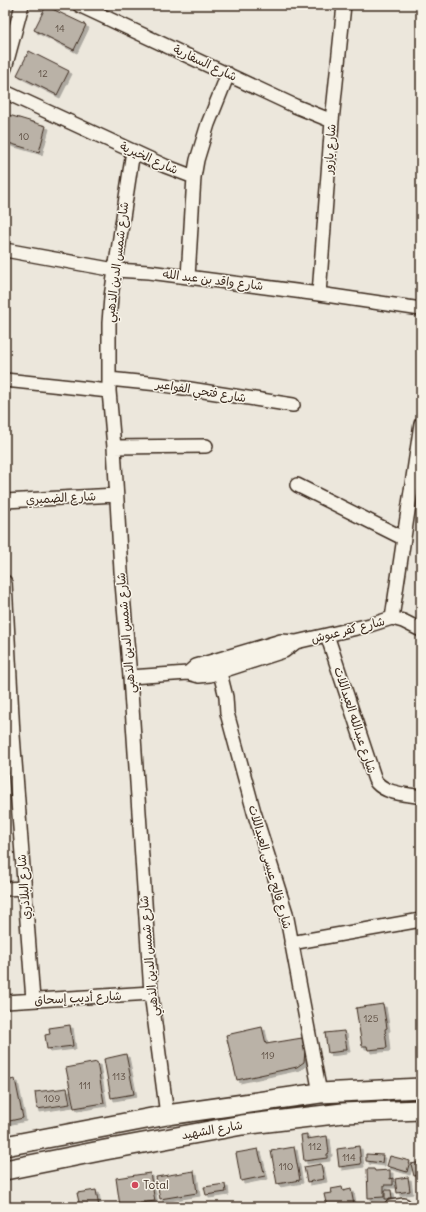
<svg xmlns="http://www.w3.org/2000/svg" width="426" height="1212" font-family="Delius,'Playpen Sans Arabic',sans-serif">
	<defs>
		<filter id="shadow"><feDropShadow dx="3" dy="3" stdDeviation="0" flood-color="#0004"/></filter>
	</defs>
	<rect width="100%" height="100%" fill="#ece7dc"/>
	<filter id="ink" filterUnits="userSpaceOnUse"><feTurbulence type="fractalNoise" baseFrequency=".025" numOctaves="2"/><feDisplacementMap in="SourceGraphic" scale="8" xChannelSelector="R" yChannelSelector="G"/><feConvolveMatrix kernelMatrix="1 2 1 2 8 2 1 2 1" color-interpolation-filters="sRGB"/></filter>
	<g filter="url(#ink)">
		<path fill="#bab2a7" stroke="#3b2a1e" filter="url(#shadow)" d="M46 6 86 25 74 50 34 30Z
			M29 51 69 71 57 95 17 75Z
			M9 115 46 126 39 152 5 142V129Z
			M383 1004 387 1028 385 1029 387 1048 368 1050 367 1046H362L356 1008Z
			M70 1025 73 1046 47 1049 45 1035 50 1034 49 1028Z
			M262 1027 266 1044 302 1038 305 1051 304 1062 297 1067 237 1080 226 1035Z
			M344 1031 347 1049H343V1051L328 1053 325 1033Z
			M126 1054 134 1094 111 1098 104 1059Z
			M97 1062 104 1103 74 1108 66 1068Z
			M15 1079 23 1118 5 1122V1081Z
			M67 1088 70 1104 37 1109 35 1092Z
			M307 1134V1139L327 1136 329 1153 327 1154V1158L304 1161 301 1135Z
			M359 1146 361 1164 339 1167 337 1149Z
			M294 1147 300 1180 277 1184 271 1151Z
			M258 1149 265 1176 241 1181 236 1153Z
			M366 1154 383 1155 382 1163 366 1161Z
			M390 1156 410 1161 407 1172 387 1166Z
			M421 1162V1175L414 1176 411 1164Z
			M321 1164 324 1179 307 1182 304 1167Z
			M367 1169H374L375 1171 390 1170V1179L393 1178V1185H384V1197L368 1198Z
			M194 1171 197 1193 160 1199 156 1177Z
			M150 1173 155 1201 120 1206 116 1178Z
			M408 1177 410 1191 397 1193 395 1179Z
			M225 1184 226 1192 206 1195 204 1187Z
			M342 1187 343 1191 351 1189 354 1205 342 1207H327L324 1194 332 1193 331 1189Z
			M96 1190 99 1207H80L77 1193Z
			M385 1190H391L392 1199H385Z"/>
		<g fill="none" stroke-linecap="round" stroke-linejoin="round">
			<defs>
				<path id="minor" d="M79 5 295 106 332 121
					M5 68 22 5
					M5 92 165 166 194 177
					M133 151 111 297 109 323V391L114 447 121 571 130 677 151 993 167 1115
					M5 250 115 270 149 272 319 294 421 309
					M188 277 194 177 197 160 208 124 228 74
					M319 294 332 121 344 5
					M109 379 158 384 293 405
					M5 380 109 391
					M114 447 206 446
					M297 485 403 538
					M5 501 116 495
					M5 582 13 735 33 1000
					M392 618 421 424
					M327 635 373 774C374 777 375 781 377 783 387 794 407 794 421 797
					M217 661 226 697 227 713 254 812 286 913 320 1093
					M188 673 196 666 281 641 296 642 370 625 392 618 403 621 421 630
					M130 677 188 673 199 676 210 675 284 651 296 642
					M5 889 24 888
					M291 943 421 920
					M5 1002 151 993
					M391 1207 404 1205"/>
				<path id="highway" d="M5 1146 167 1115 320 1093 421 1088
					M5 1170 105 1150 242 1125 343 1113 421 1110"/>
			</defs>
			<use href="#minor" stroke="#3b2a1e" stroke-width="16"/>
			<use href="#highway" stroke="#3b2a1e" stroke-width="22"/>
			<use href="#minor" stroke="#f7f3e8" stroke-width="13"/>
			<use href="#highway" stroke="#f7f3e8" stroke-width="19"/>
		</g>
	</g>
	<circle fill="#d1495b" stroke="#f7f3e8" stroke-width="1.5" cx="135" cy="1185" r="4"/>
	<g text-anchor="middle" stroke-width="3" stroke-linejoin="round" paint-order="stroke">
		<g font-size="10" fill="#5b4c40">
			<text x="60" y="32">14</text>
			<text x="43" y="77">12</text>
			<text x="24" y="140">10</text>
			<text x="371" y="1022">125</text>
			<text x="268" y="1059">119</text>
			<text x="119" y="1080">113</text>
			<text x="85" y="1089">111</text>
			<text x="52" y="1102">109</text>
			<text x="315" y="1150">112</text>
			<text x="349" y="1161">114</text>
			<text x="286" y="1170">110</text>
		</g>
		<g font-size="12" fill="#3b2a1e" stroke="#f7f3e8">
			<text transform="translate(205 63) rotate(25)" y="4">شارع السفارية</text>
			<text transform="translate(330 149) rotate(-86)" y="4">شارع يازور</text>
			<text transform="translate(149 158) rotate(24)" y="4">شارع الخيرية</text>
			<text transform="translate(117 262) rotate(-83)" y="4">شارع شمس الدين الذهبي</text>
			<text transform="translate(213 280) rotate(7)" y="4">شارع واقد بن عبد الله</text>
			<text transform="translate(201 391) rotate(9)" y="4">شارع فتحي الفواعير</text>
			<text transform="translate(61 498) rotate(-3)" y="4">شارع الضميري</text>
			<text transform="translate(348 630) rotate(-14)" y="4">شارع كفر عبوش</text>
			<text transform="translate(126 633) rotate(-95)" y="4">شارع شمس الدين الذهبي</text>
			<text transform="translate(355 720) rotate(72)" y="4">شارع عبدالله العبداللات</text>
			<text transform="translate(270 867) rotate(74)" y="4">شارع فالح عيسى العبداللات</text>
			<text transform="translate(24 887) rotate(-94)" y="4">شارع البلاذري</text>
			<text transform="translate(149 956) rotate(-95)" y="4">شارع شمس الدين الذهبي</text>
			<text transform="translate(78 998) rotate(-3)" y="4">شارع أديب إسحاق</text>
			<text transform="translate(212 1130) rotate(-10)" y="4">شارع الشهيد</text>
		</g>
		<g font-size="12" fill="#3b2a1e" stroke="#f7f3e8" text-anchor="start">
			<text x="143" y="1189">Total</text>
		</g>
	</g>
	<rect width="426" height="1212" fill="none" stroke="#f7f3e8" stroke-width="20"/>
	<rect x="10" y="10" width="406" height="1192" fill="none" stroke="#3b2a1e" stroke-width="1.5" filter="url(#ink)"/>
</svg>
